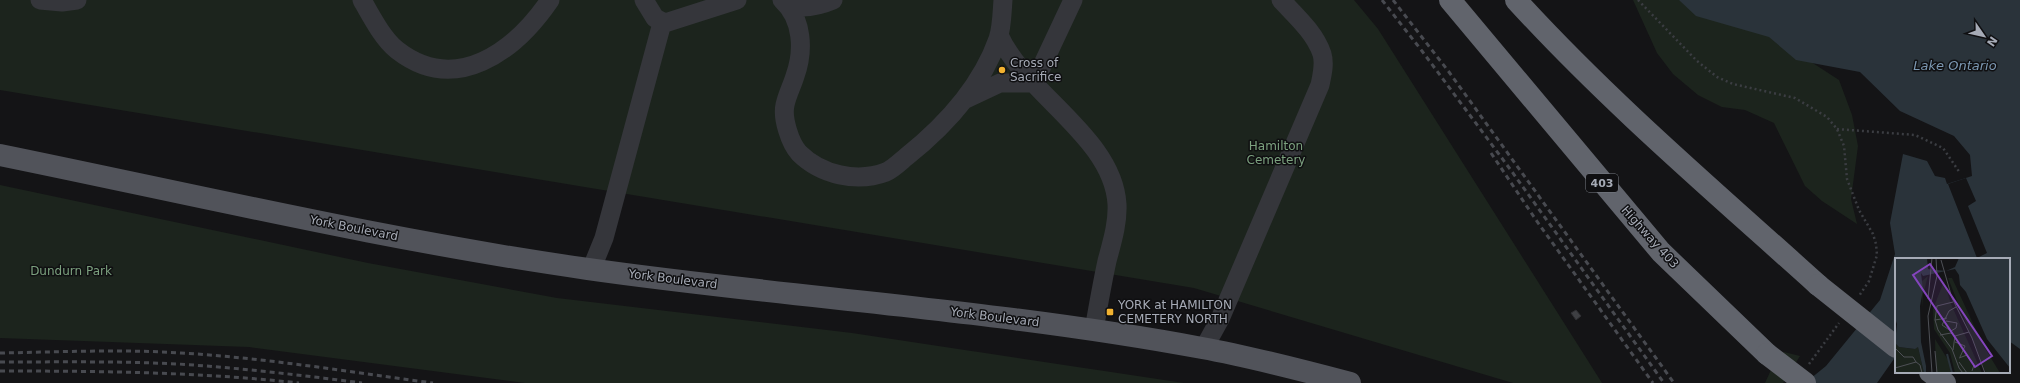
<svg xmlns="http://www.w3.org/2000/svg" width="2020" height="383" font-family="'DejaVu Sans',sans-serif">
	<rect width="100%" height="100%" fill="#141416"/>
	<path fill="#1c241d" d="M0 0H1354L1378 29 1602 383H1513L1194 288 0 90Z
		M1633 0H1721L1740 16 1839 80 1852 115 1858 146 1851 199 1857 224 1822 201 1805 186 1774 123 1745 110 1722 107 1698 95 1673 74 1657 53Z
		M0 185 368 263 557 298 852 333 1184 383H525L249 347 0 338Z
		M1784 352 1800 356 1783 383H1765L1776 359Z"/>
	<path fill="#2a333a" d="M1679 0H2020V349L2009 341V259H1896V356L1877 383H1805L1826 366 1880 300 1895 254 1890 223 1903 154 1927 161 1935 176 1945 178 1947 184 1972 176 1970 155 1954 136 1900 111 1860 72 1796 60 1769 37 1696 16Z"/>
	<path fill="#141416" d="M1966 178 1976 201 1968 206 1987 253 1977 258 1948 184Z"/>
	<path fill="#3e3f43" stroke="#2e2e32" d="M1576 310 1581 316 1576 320 1571 313Z"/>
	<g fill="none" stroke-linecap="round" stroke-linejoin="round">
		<path stroke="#3b3d42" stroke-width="2.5" stroke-dasharray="2 3" stroke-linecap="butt" d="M1638 0 1697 61 1717 77 1733 84 1795 98 1827 117 1837 129 1844 146 1847 179 1859 210 1873 234 1876 244 1877 255 1869 281 1859 296
			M1837 129 1915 135 1943 148 1960 173
			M1809 364 1839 323"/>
		<path stroke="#35363b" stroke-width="19" d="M40 0 62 2 77 0
			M362 0C371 16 383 39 397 50 456 96 515 51 550 0
			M644 0 655 18 665 23 737 0
			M782 0C803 19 804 51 795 76 792 86 787 95 785 105 782 118 790 143 799 153 821 175 857 183 886 172 893 169 900 162 906 157 945 126 981 87 998 39 1002 27 1002 12 1003 0
			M788 5C803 9 819 6 833 0
			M999 35C1025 94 1113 137 1117 204 1118 223 1112 242 1107 261 1102 284 1098 307 1094 330
			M1034 83 1073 0
			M966 99 1000 83H1034
			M591 270 604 238 662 23
			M1204 348 1220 319 1320 85C1322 75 1325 64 1322 54 1315 33 1296 16 1281 0"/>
		<path stroke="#51535a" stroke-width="22" d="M0 155C196 195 390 241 588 269 792 298 999 310 1202 348 1252 357 1301 370 1350 383"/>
		<path stroke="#61646c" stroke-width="22" d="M1450 0 1661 252 1767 354
			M1516 0C1609 102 1715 192 1818 285
			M1930 372 1945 383"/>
		<path stroke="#484a50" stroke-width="3" stroke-dasharray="5 4" stroke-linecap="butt" d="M1382 0 1422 51 1510 169 1664 383
			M1393 0 1449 72 1674 383
			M1491 153 1536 220 1653 383
			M0 353C60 352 121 349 181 353 266 358 350 372 433 383
			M0 362C59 362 119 361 178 364 240 368 301 375 362 383
			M0 371C100 371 199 372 299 383"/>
		<path stroke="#61646c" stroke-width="22" d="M1818 285 1896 347
			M1767 354 1805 383"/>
	</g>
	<g fill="#f2b230" stroke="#0f0f11" stroke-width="1.5">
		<circle cx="1002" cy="70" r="4"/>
		<rect x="1106" y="308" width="8" height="8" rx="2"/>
	</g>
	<g text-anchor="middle" stroke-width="3" stroke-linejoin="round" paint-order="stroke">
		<rect fill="#0f0f11" stroke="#797c84" stroke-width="1" x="1586" y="174" width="32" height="18" rx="3"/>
		<g font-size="11" font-weight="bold" fill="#a6abb6">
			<text x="1602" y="187">403</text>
		</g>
		<g font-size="12" fill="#a6abb6" stroke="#0f0f11" text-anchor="start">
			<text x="1010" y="67">Cross of<tspan x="1010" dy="14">Sacrifice</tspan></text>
			<text x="1118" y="309">YORK at HAMILTON<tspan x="1118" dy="14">CEMETERY NORTH</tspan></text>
		</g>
		<g font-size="12" fill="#7ca17f" stroke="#0f0f11">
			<text x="1276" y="150">Hamilton<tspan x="1276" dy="14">Cemetery</tspan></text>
			<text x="71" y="275">Dundurn Park</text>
		</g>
		<g font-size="12" fill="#a6abb6" stroke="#0f0f11">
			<text transform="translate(354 228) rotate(11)" y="4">York Boulevard</text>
			<text transform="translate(1650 237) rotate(48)" y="4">Highway 403</text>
			<text transform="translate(673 279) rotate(7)" y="4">York Boulevard</text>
			<text transform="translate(995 317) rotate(7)" y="4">York Boulevard</text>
		</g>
		<g font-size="13" font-style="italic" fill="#7c98b2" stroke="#0f0f11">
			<text x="1955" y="70">Lake Ontario</text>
		</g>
	</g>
	<g transform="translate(1895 258)">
		<rect width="115" height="115" fill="#141416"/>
		<path d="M33 18 28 37 27 50V23ZM53 20H57L88 87 105 115H91ZM49 23 56 46 87 115H60L55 95 39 71 38 51ZM40 81 53 102 56 115H41ZM0 85 4 89 19 91 23 89 29 115H0Z" fill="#1c241d"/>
		<path d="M0 0H32L33 11 51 13 60 9 64 0H114L115 110 92 81 71 34 65 27 64 17 60 11 28 18 26 15 28 32 25 48 26 84 31 108V115H29L23 89 20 91 4 89 0 85 2 66 0 60Z" fill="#2a333a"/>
		<path fill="none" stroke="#2a333a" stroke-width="2" d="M52 96 57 115"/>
		<path fill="none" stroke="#4e5056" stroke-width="1" d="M46 2 57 40 77 80 90 115M33 41 37 0M58 44 42 48 40 62 43 72 57 91 64 110 68 115M40 62 52 60M51 63 62 65 61 70 56 73M56 73 47 67 54 53 61 49M45 77 56 75 60 78M60 78 74 74M60 84 70 88 65 99M0 90 9 99H18L21 104M58 92 60 78M40 93 42 115M64 100 72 97 79 107 77 113M64 104 72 115M0 110 21 104 25 107 27 115M37 115 33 58 42 18 41 0"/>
		<path fill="#8445bd" fill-opacity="0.15" stroke="#8445bd" stroke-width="2" d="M35 6 97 98 80 109 18 17Z"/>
		<rect width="115" height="115" fill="none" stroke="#a6abb6" stroke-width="2"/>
	</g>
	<g transform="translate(1984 36) rotate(124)" stroke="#0f0f11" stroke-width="3" paint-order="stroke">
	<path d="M0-3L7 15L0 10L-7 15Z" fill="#a6abb6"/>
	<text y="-6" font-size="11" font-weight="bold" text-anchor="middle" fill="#a6abb6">N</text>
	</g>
</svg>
